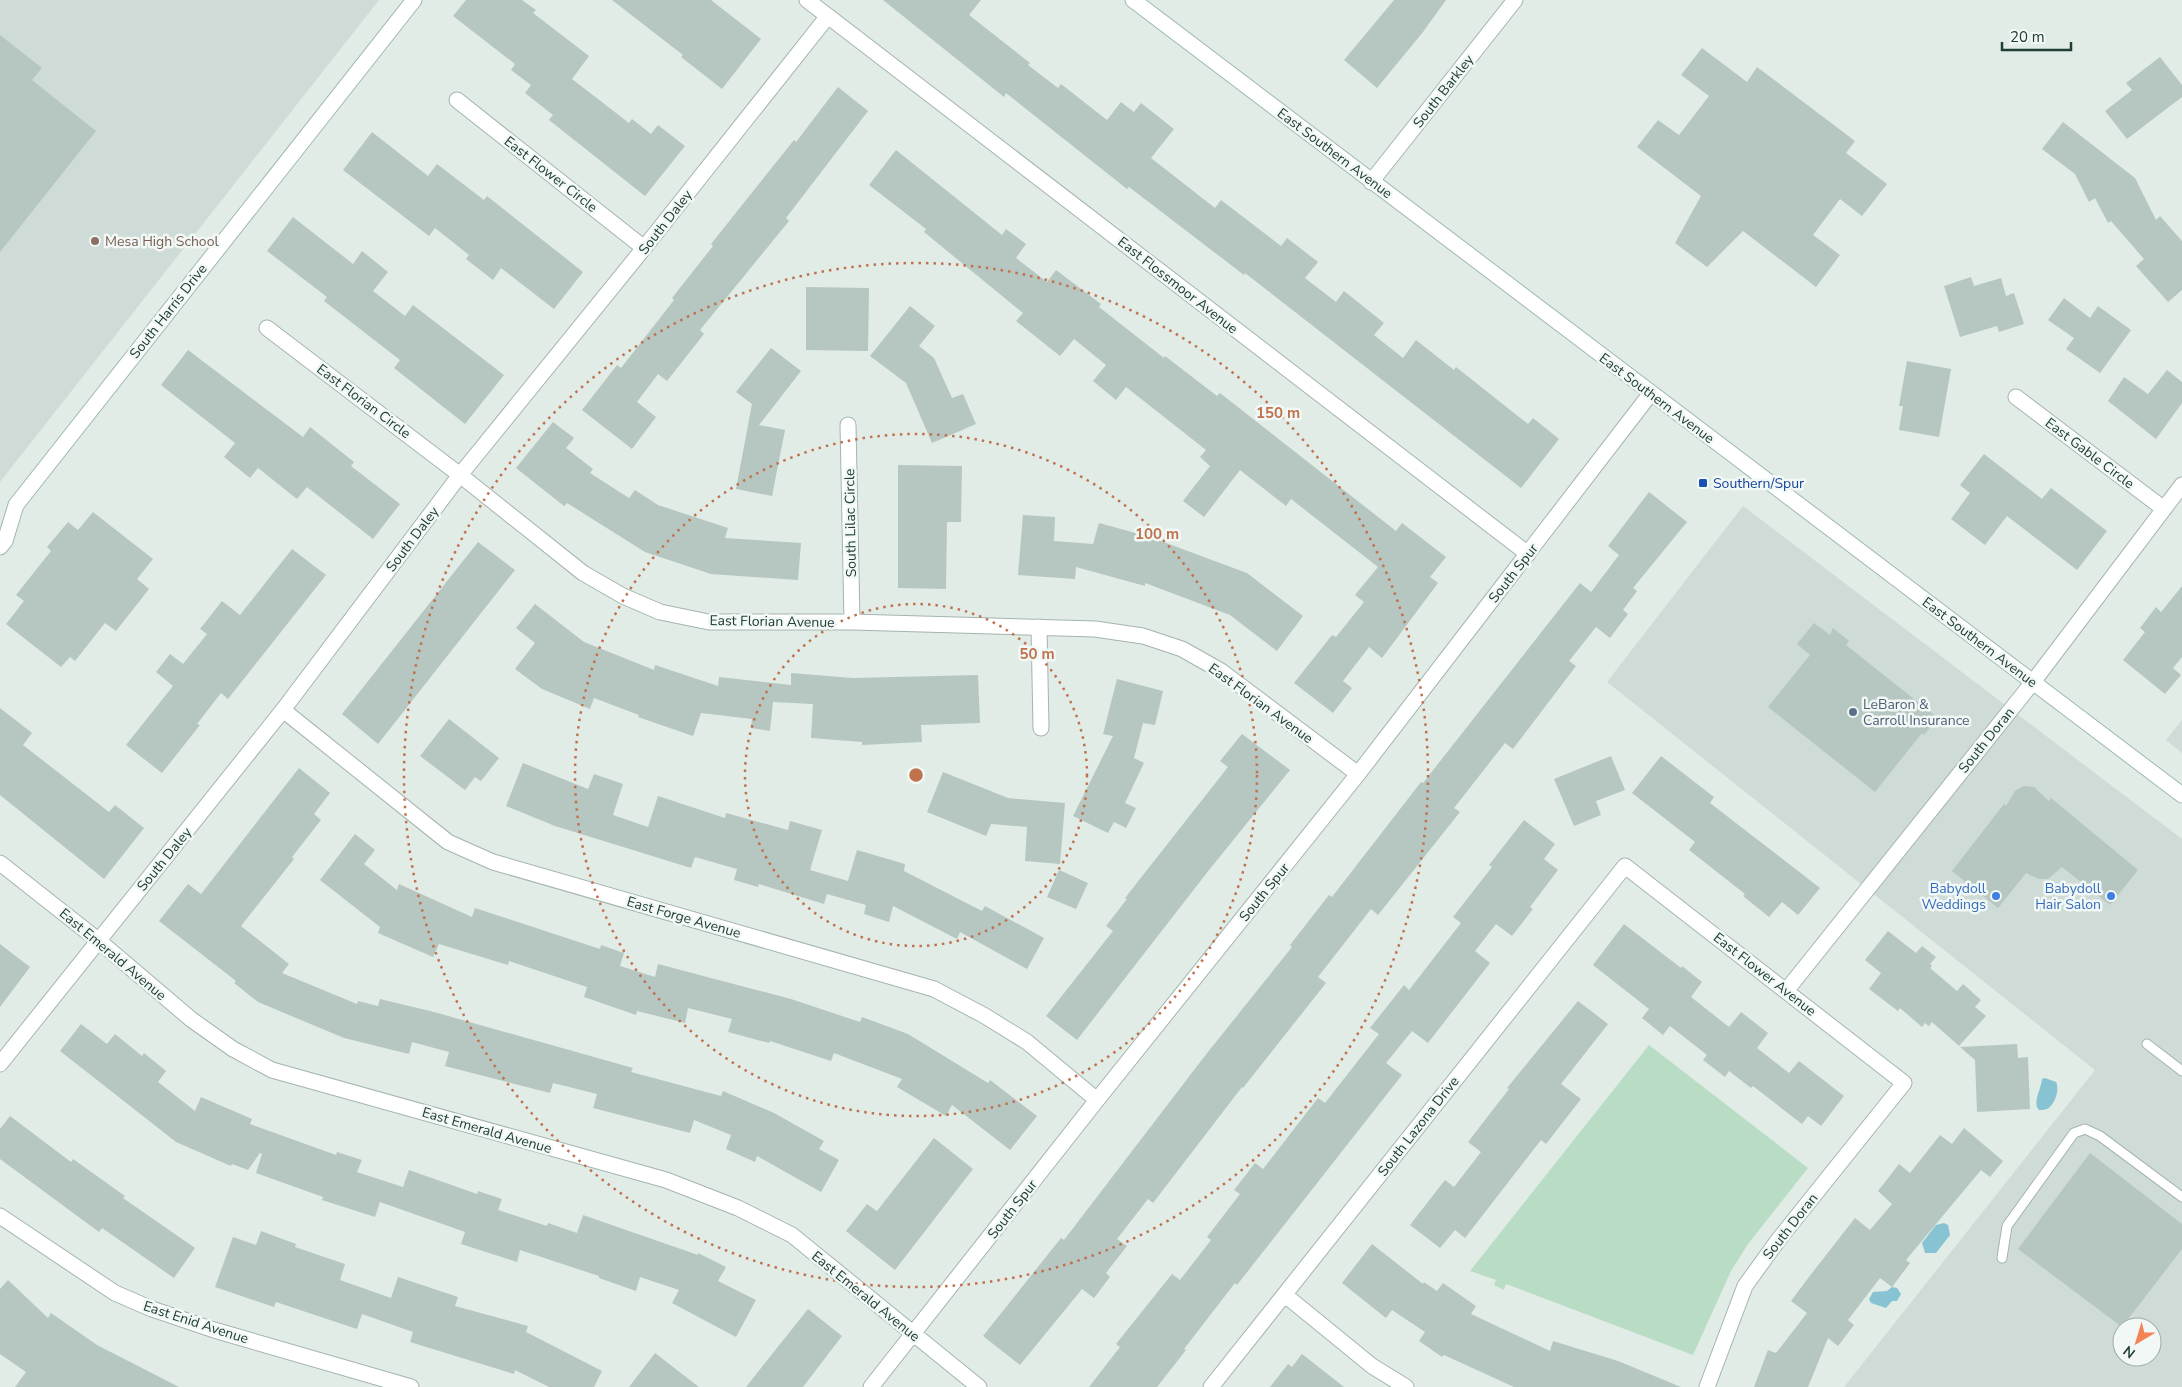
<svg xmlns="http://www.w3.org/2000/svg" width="2182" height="1387" font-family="'Nunito Sans',sans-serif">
	<rect width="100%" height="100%" fill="#e1ece7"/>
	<path fill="#cfdbd6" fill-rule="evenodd" d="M0 0H379L0 482Z
		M1743 506 2182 839V1387H1844L2095 1070 1607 682ZM2122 1327H2152V1357H2122Z
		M2182 720V753L2166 740Z"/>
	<path fill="#b9ddc4" d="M1649 1045 1808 1168 1748 1244 1731 1271 1693 1355 1506 1284 1504 1290 1494 1285 1496 1280 1470 1271Z"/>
	<path fill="#87c3d2" d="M2045 1078 2056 1082C2060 1089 2055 1105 2047 1109 2044 1110 2041 1110 2039 1110 2032 1103 2041 1090 2042 1079Z
		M1944 1223 1948 1225 1950 1235 1936 1253H1925L1922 1243 1936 1225Z
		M1892 1287 1897 1288 1901 1294 1897 1301H1892L1886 1308 1871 1303 1869 1299 1873 1292 1887 1291Z"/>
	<path fill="#b6c6c0" d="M466 0H522L536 10 533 13 589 56 572 79 629 123 632 119 651 134 658 125 685 146 645 196 549 120 553 115 525 93 531 85 511 70 515 64 453 16Z
		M612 0H711L761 39 722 89 681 57 683 55Z
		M883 0H981L969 15 1030 63 1028 65 1058 88 1061 84 1107 120 1121 102 1134 112 1141 103 1174 129 1151 158 1215 208 1221 200 1281 246 1287 238 1318 262 1305 278 1336 302 1344 291 1384 323 1374 335 1403 358 1416 340 1454 370 1456 367 1528 424 1533 418 1559 439 1521 488 1245 273 1244 275 1129 187 1127 189 1006 93 1004 97Z
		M1394 0H1446L1423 32 1377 88 1344 60Z
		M0 35 42 68 32 80 96 131 0 252Z
		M1702 48 1747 82 1757 67 1855 141 1846 153 1887 184 1862 216 1840 199 1813 235 1840 255 1816 287 1743 231 1707 267 1675 243 1701 196 1637 147 1658 120 1679 135 1709 96 1681 75Z
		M2160 57 2182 85V97L2127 139 2105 111 2132 90 2126 83Z
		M838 87 868 111 786 218 789 221 700 330 704 334 667 381 658 374 637 402 656 417 632 449 582 410 617 365 621 368 674 300 672 298 713 246 711 244 794 140 796 142Z
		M2063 122 2135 178 2156 220 2160 216 2182 241V290L2168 302 2136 266 2144 259 2111 221 2108 223 2095 198 2089 202 2075 174 2042 149Z
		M372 132 428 176 437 164 484 200 487 196 583 272 554 309 501 268 493 280 466 259 469 255 435 228 429 236 343 170Z
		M896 150 1002 235 1006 229 1026 244 1016 258 1047 282 1056 270 1101 304 1099 307 1164 358 1165 356 1217 396 1220 393 1396 531 1402 523 1446 557 1430 577 1438 583 1382 658 1369 647 1343 681 1352 688 1333 713 1294 683 1332 635 1336 637 1364 602 1355 595 1378 567 1291 499 1286 506 1240 470 1204 517 1183 501 1210 466 1200 457 1206 450 1126 387 1116 400 1093 381 1106 365 1074 339 1060 356 1016 321 1023 313 924 232 926 229 869 185Z
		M293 217 353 264 362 251 388 272 373 291 405 316 413 305 504 375 465 424 394 368 400 360 324 301 327 297 267 251Z
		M1971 277 1974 286 2001 278 2006 296 2014 293 2024 324 1999 332 1997 326 1960 337 1944 286Z
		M806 287 869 288 868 351 806 350Z
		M2064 298 2090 318 2098 306 2131 330 2100 373 2066 349 2074 338 2048 320Z
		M910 306 935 326 919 346 934 358 952 398 963 394 976 424 932 443 906 383 870 356Z
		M771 348 801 371 759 425 785 430 772 496 736 489 752 404 736 392Z
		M188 350 303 437 310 427 354 462 351 466 400 504 373 539 307 487 297 499 258 468 250 478 224 457 235 443 161 385Z
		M1907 361 1951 369 1939 437 1899 430 1903 406H1899Z
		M2167 370 2182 382V403L2156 439 2108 401 2124 377 2148 394Z
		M553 422 574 438 566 448 593 469 590 473 629 498 635 490 658 505 728 528 725 538 801 543 798 580 711 574 645 552 567 503 564 506 516 468Z
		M1984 454 2042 499 2051 488 2107 531 2077 570 2007 516 1985 545 1951 519 1970 493 1960 485Z
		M898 465 962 466 961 522H947L946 589 898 588Z
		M1649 492 1687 522 1633 588 1637 591 1623 610 1628 614 1610 638 1596 627 1569 661 1576 666 1513 749 1505 743 1454 808 1460 812 1378 915 1371 909 1318 977 1326 983 1243 1088 1242 1087 1153 1203 1148 1199 1117 1239 1127 1246 1106 1273 1110 1277 1094 1298 1082 1289 1020 1365 983 1336 1061 1238 1064 1240 1204 1057 1292 947 1290 945 1329 895 1332 897 1421 782 1423 783 1580 583 1591 592 1619 555 1608 546Z
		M93 512 153 559 137 579 149 589 116 631 105 623 75 661 70 657 61 667 6 624 24 601 16 595 51 551 47 547 68 522 78 530Z
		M1023 515 1055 517 1054 541 1093 544 1099 523 1150 537 1247 573 1303 616 1277 651 1230 615 1145 583V586L1076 567 1075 579 1018 575Z
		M478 542 515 570 378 744 342 714Z
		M292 549 326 575 228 699 221 693 197 724 200 725 162 773 126 745 173 686 156 672 170 654 183 664 207 634 200 629 222 601 240 615Z
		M2182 586V657L2173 668 2181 675 2165 694 2123 660 2145 632 2140 628 2156 607 2161 612Z
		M535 604 584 642 654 670 655 665 718 686 719 677 791 685V673L853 678 978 675 980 723 921 725 922 742 862 745V742L811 738 813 704 773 702 770 731 751 728 752 719 701 713 693 736 638 717 639 715 594 698 590 709 542 689 515 669 535 643 516 628Z
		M1814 623 1830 635 1833 628 1849 641 1846 645 1938 718 1924 735 1922 733 1875 792 1768 707 1810 655 1797 644Z
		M1117 679 1163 691 1155 725 1143 723 1134 758 1144 763 1125 803 1136 808 1126 828 1114 822 1108 833 1073 816 1113 736 1103 734Z
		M0 708 32 733 23 745 109 812 115 805 144 828 104 879 0 795Z
		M449 719 499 758 481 781 475 777 465 790 420 756Z
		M1242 734 1290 770 1209 870 1077 1040 1046 1016 1113 931 1106 926 1127 899 1125 898 1228 767 1220 761Z
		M1611 756 1625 790 1596 801 1601 815 1574 826 1554 779Z
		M1661 756 1714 797 1710 803 1820 888 1798 915 1782 902 1769 917 1743 896 1745 894 1689 850 1695 842 1632 793Z
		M523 763 588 789 594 774 623 784 613 815 648 827 658 796 725 818 726 813 788 830 790 821 822 830 810 870 848 881 857 850 905 864 904 871 982 911 985 906 1044 938 1027 969 960 932 957 939 893 906 889 922 864 914 866 905 827 894 824 904 759 884 758 887 734 880 737 869 695 857 691 868 555 826 506 806Z
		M299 768 330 793 314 814 321 820 292 857 294 859 241 926 289 964 282 973 357 1004 358 1001 378 1006 380 999 434 1012 633 1068 631 1072 721 1096 723 1091 774 1113 824 1141 819 1149 839 1160 821 1192 757 1156 755 1162 726 1149 731 1135 694 1120 690 1133 593 1108 597 1094 553 1083 550 1093 445 1066 449 1052 412 1042 409 1054 344 1038 258 1002 234 983 236 981 159 921 188 884 201 894Z
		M943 772 1008 798 1065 803 1060 864 1025 861 1027 827 991 824 986 836 927 812Z
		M2024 786 2034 787 2049 801 2051 798 2138 870 2110 905 2062 867 2048 879H2039L2026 873 1998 908 1952 871 2004 804 2006 806 2015 791Z
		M1524 820 1555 844 1544 859 1558 870 1530 907 1533 909 1512 936 1496 924 1475 951 1490 963 1428 1043 1412 1031 1386 1063 1402 1075 1237 1285 1235 1283 1184 1349 1186 1350 1157 1387H1089L1120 1347 1116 1344 1172 1274 1180 1280 1211 1240 1207 1237 1240 1194 1234 1190 1255 1163 1263 1169 1318 1098 1325 1103 1379 1034 1370 1028 1404 985 1409 990 1461 923 1453 917 1492 867 1489 865Z
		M355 834 375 850 364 864 397 890 399 884 472 917 475 908 600 949 601 945 624 953 620 966 655 977 658 964 791 999 860 1022 862 1017 908 1034 988 1083 990 1080 1037 1116 1010 1150 952 1105 946 1116 897 1087 902 1079 834 1053 831 1061 770 1041 769 1043 728 1032 732 1019 688 1008 685 1023 637 1011 636 1015 584 997 587 987 509 961 508 965 439 944 433 957 378 933 380 927 320 880Z
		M1059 870 1088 883 1076 909 1047 897Z
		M1624 924 1681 968 1682 966 1702 982 1691 997 1729 1027 1741 1012 1768 1033 1757 1048 1789 1073 1799 1061 1844 1096 1821 1126 1808 1116 1802 1124 1753 1086 1751 1088 1729 1071 1725 1077 1703 1060 1707 1055 1670 1026 1663 1035 1642 1018 1649 1009 1593 965Z
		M1888 931 1916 953 1922 946 1936 957 1930 964 1932 966 1930 968 1957 991 1963 984 1981 1000 1975 1007 1986 1016 1959 1046 1932 1022 1929 1026 1925 1023 1922 1027 1900 1008 1898 1011 1869 989 1881 973 1865 960Z
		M0 944 30 967 0 1007Z
		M1578 1001 1608 1024 1561 1084 1581 1099 1546 1144 1541 1140 1465 1238 1455 1230 1440 1248 1410 1225 1445 1180 1454 1187 1481 1152 1468 1142 1509 1089 1507 1088Z
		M81 1024 107 1044 115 1034 142 1056 144 1053 166 1071 158 1082 195 1111 201 1097 252 1119 250 1124 336 1155 337 1152 362 1160 357 1172 403 1187 409 1170 477 1194 478 1191 502 1199 498 1210 547 1226 548 1223 577 1233 583 1215 698 1255V1253L726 1267 718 1281 756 1300 736 1337 672 1303 679 1290 640 1277 636 1291 599 1278V1276L520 1250 517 1262 461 1244 465 1232 380 1202 375 1217 322 1200 323 1197 256 1173 262 1154 260 1153 248 1170 232 1164 231 1166 176 1142 60 1051Z
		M2017 1044 2018 1058 2028 1057 2030 1109 1977 1112 1975 1060 1960 1047Z
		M10 1116 71 1162 73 1159 125 1196 123 1198 195 1248 174 1278 102 1228 99 1232 0 1159V1129Z
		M1964 1128 2003 1161 1990 1177 1981 1170 1906 1260 1910 1263 1892 1287 1880 1278 1848 1320 1854 1325 1838 1346 1828 1338 1808 1387H1754L1768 1350 1776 1353 1807 1313 1791 1301 1812 1273 1855 1218 1870 1230 1892 1204 1878 1191 1899 1164 1910 1173 1940 1135 1952 1144Z
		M934 1138 973 1169 895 1270 846 1231 867 1204 877 1211Z
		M2090 1153 2182 1224V1249L2122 1327 2018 1249Z
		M261 1231 296 1244 295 1247 345 1264 340 1280 391 1298 398 1277 458 1297 455 1306 528 1326 526 1332 602 1371 594 1387H549L515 1370 514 1374 410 1342 413 1332 362 1314 357 1329 276 1302 274 1307 215 1287 233 1237 256 1245Z
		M1372 1244 1423 1284 1424 1282 1437 1291 1443 1283 1476 1306 1471 1314 1550 1351 1553 1341 1618 1361 1681 1387H1514L1444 1355 1442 1357 1419 1341 1425 1332 1392 1310 1386 1318 1342 1283Z
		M8 1280 48 1318 51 1313 97 1345 179 1387H15L26 1372 0 1354V1289Z
		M808 1309 842 1336 803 1387H746Z
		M655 1353 699 1387H629Z
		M1302 1354 1344 1387H1270L1288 1364 1292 1367Z"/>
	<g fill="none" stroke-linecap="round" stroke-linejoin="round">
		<defs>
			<path id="lane" d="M2147 1044 2182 1071
				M2002 1258 2007 1226 2074 1133 2085 1129 2100 1136 2182 1197"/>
			<path id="street" d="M807 0 1528 554
				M457 100 644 248
				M1371 182 1515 0
				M267 328 460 475 583 573 623 596 660 612 709 622H852L1095 629 1143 636 1182 649 1221 671 1358 774
				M2016 397 2164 509
				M848 425 852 622
				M1039 627 1041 728
				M283 710 448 842 493 862 934 989 985 1016 1027 1042 1097 1100
				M0 863 99 941 192 1020 233 1049 272 1070 666 1180 738 1208 792 1235 979 1387
				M1786 991 2033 682 2182 485
				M0 1064 283 710 460 475 644 248 828 16
				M0 1216 115 1293 152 1309 214 1330 411 1387
				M1285 1295 1372 1366 1406 1387
				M871 1387 1097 1100 1358 774 1651 393
				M1211 1387 1625 866 1904 1083 1779 1239 1745 1286 1707 1387"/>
			<path id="secondary" d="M1133 0 2182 795
				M0 547 5 541 16 505 414 0"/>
		</defs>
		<use href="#lane" stroke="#a4b4ae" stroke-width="11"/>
		<use href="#street" stroke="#a4b4ae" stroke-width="17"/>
		<use href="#secondary" stroke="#9fb8b0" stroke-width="17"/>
		<use href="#lane" stroke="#fff" stroke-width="9"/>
		<use href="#street" stroke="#fff" stroke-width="15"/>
		<use href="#secondary" stroke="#fff" stroke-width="15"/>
	</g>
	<g fill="none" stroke="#bf724e" stroke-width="2.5" stroke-dasharray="2.5 5">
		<circle cx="916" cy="775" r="171"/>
		<circle cx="916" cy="775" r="341"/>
		<circle cx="916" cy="775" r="512"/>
	</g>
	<circle fill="#8d6e63" stroke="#f1f8f5" stroke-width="2" cx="95" cy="241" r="5"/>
	<rect fill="#1a4fb4" stroke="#f1f8f5" stroke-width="2" x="1698" y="478" width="10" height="10" rx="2.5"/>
	<circle fill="#5c6f8a" stroke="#f1f8f5" stroke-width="2" cx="1853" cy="712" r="5"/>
	<g fill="#3f7fe0" stroke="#f1f8f5" stroke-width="2">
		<circle cx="1996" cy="896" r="5"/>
		<circle cx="2111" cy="896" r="5"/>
	</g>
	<g text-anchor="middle" stroke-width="5" stroke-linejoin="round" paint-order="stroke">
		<g font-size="14" fill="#213d36" stroke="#f1f8f5">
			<text transform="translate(1443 91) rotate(-52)" y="5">South Barkley</text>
			<text transform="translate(1335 153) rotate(37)" y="5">East Southern Avenue</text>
			<text transform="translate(551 174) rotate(38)" y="5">East Flower Circle</text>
			<text transform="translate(665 222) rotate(-52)" y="5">South Daley</text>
			<text transform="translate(1178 285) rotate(38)" y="5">East Flossmoor Avenue</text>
			<text transform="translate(168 311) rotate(-52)" y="5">South Harris Drive</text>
			<text transform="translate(1657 398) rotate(37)" y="5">East Southern Avenue</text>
			<text transform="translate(364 401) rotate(37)" y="5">East Florian Circle</text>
			<text transform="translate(2090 453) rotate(37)" y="5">East Gable Circle</text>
			<text transform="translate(850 523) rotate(-91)" y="5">South Lilac Circle</text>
			<text transform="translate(412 539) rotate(-53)" y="5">South Daley</text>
			<text transform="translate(1513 573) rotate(-52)" y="5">South Spur</text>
			<text transform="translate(772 621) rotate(1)" y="5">East Florian Avenue</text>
			<text transform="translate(1980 642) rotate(37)" y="5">East Southern Avenue</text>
			<text transform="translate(1261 703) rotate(36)" y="5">East Florian Avenue</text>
			<text transform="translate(1986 740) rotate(-51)" y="5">South Doran</text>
			<text transform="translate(164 859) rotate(-51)" y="5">South Daley</text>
			<text transform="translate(1264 892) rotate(-51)" y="5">South Spur</text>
			<text transform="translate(684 917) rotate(16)" y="5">East Forge Avenue</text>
			<text transform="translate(113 954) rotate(40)" y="5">East Emerald Avenue</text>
			<text transform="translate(1765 974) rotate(38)" y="5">East Flower Avenue</text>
			<text transform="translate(1418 1126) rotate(-52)" y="5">South Lazona Drive</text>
			<text transform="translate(487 1130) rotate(16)" y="5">East Emerald Avenue</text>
			<text transform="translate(1012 1209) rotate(-52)" y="5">South Spur</text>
			<text transform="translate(1790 1226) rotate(-52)" y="5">South Doran</text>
			<text transform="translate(866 1296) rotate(39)" y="5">East Emerald Avenue</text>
			<text transform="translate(196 1322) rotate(18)" y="5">East Enid Avenue</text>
		</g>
		<g font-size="14" fill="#785e54" stroke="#f1f8f5" text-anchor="start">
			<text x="105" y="246">Mesa High School</text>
		</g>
		<g font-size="14" fill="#164399" stroke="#f1f8f5" text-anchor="start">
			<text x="1713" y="488">Southern/Spur</text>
		</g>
		<g font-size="14" fill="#4e5e75" stroke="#f1f8f5" text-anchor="start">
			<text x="1863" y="709">LeBaron &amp;<tspan x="1863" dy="16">Carroll Insurance</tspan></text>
		</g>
		<g font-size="14" fill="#366cbe" stroke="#f1f8f5" text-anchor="end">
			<text x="1986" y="893">Babydoll<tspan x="1986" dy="16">Weddings</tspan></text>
			<text x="2101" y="893">Babydoll<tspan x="2101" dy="16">Hair Salon</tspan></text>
		</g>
	</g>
	<circle cx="916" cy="775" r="8" fill="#bf724e" stroke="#f1f8f5" stroke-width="2.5"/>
	<g font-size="15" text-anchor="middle" font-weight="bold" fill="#bf724e" stroke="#f1f8f5" stroke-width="5" stroke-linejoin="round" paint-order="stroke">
		<text x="1278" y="418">150 m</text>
		<text x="1157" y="539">100 m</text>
		<text x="1037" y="659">50 m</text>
	</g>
	<g transform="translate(2137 1342) rotate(218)"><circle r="24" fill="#f1f8f5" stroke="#9eada9"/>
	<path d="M0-4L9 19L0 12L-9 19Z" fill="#f48456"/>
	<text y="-8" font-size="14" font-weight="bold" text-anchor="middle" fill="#213d36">N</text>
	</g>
	<path d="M2002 42v8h69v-8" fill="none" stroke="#213d36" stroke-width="2.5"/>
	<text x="2010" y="42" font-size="15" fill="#213d36" stroke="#f1f8f5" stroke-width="4" paint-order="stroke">20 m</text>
</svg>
